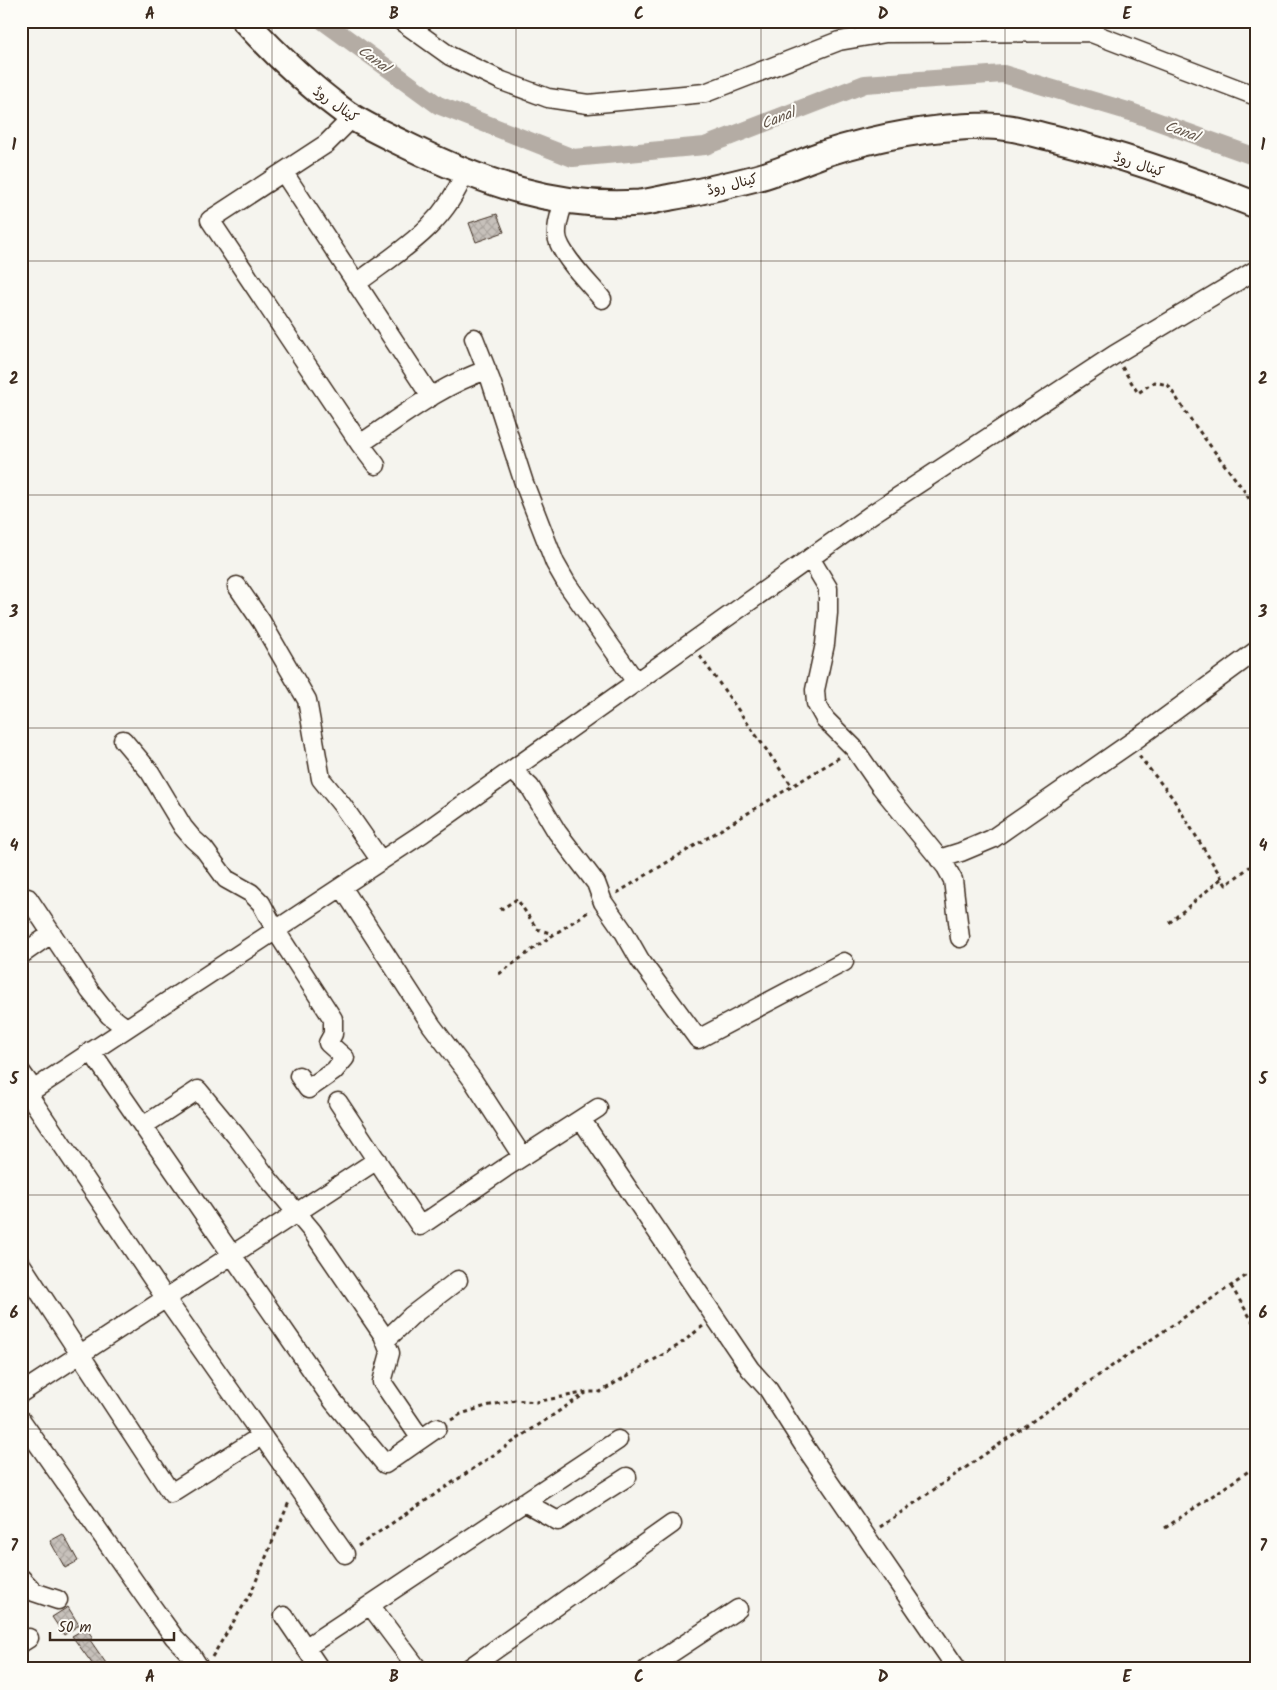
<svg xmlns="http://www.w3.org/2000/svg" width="1277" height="1690" font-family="Kalam,'Playpen Sans Arabic',sans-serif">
	<defs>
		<pattern id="building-cross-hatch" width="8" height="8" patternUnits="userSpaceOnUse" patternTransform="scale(1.25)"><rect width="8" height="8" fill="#c7c1bb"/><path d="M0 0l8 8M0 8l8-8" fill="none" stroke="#aca6a0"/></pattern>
	</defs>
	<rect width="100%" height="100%" fill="#f5f4ee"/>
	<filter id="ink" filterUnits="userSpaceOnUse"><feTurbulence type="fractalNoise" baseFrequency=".02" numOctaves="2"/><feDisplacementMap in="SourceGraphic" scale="10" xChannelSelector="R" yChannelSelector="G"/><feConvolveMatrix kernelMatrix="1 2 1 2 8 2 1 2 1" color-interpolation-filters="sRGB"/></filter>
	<g filter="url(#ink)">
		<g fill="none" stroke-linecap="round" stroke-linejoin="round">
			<path stroke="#b4aca4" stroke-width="18" d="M323 21 438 105 573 158 705 146 865 84 1003 74 1131 112 1256 157"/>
		</g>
		<path fill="url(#building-cross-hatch)" stroke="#3b2a1e" d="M497 214 504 232 476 242 469 223Z
			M63 1534 78 1561 65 1568 50 1541Z
			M68 1607 79 1625 64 1635 52 1617Z
			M86 1628 93 1638 90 1640 110 1669H96L72 1636Z"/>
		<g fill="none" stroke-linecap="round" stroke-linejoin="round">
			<defs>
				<path id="street" d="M401 21 450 56 502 81 548 98 588 104 705 93 839 41 886 33 1089 32 1256 96
					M349 115 345 125 326 144 210 220 360 444
					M284 173 431 397
					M564 201C561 212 556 224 557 235 558 253 590 284 602 299
					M357 283C401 250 444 226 465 172
					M376 465 360 444C401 417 441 385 487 370
					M810 558 828 588V613L825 644 815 690 816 703 825 719 854 748 881 787 946 867 953 880 960 938
					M237 586 261 621 307 700 321 779 342 805 381 861
					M636 682 872 514 1114 355 1256 270
					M123 740 150 772 183 827 193 839 204 849 226 879 251 893 261 903 276 931 333 1019V1034L328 1043 345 1058 334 1071 308 1089 299 1076
					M512 770 530 787 557 832 596 883 603 902 624 932 640 960 698 1039 844 962
					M939 859 961 852 992 839 1139 737 1256 651
					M342 887 432 1026 472 1079 522 1156
					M28 898 90 991 109 1015 126 1028
					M21 955 51 934
					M91 1051 333 1401 385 1464 437 1428
					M21 1072 34 1090
					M28 1094 166 1299 345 1554
					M21 1098 423 833 636 682 567 584 555 563 524 483 491 381 474 338
					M338 1102 420 1226 505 1168 598 1108
					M581 1119 750 1369 768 1389 803 1444 957 1669
					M143 1126 198 1090 236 1136 269 1180 312 1231 383 1335 390 1353 382 1382 421 1439
					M21 1264 171 1493 261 1436
					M385 1341 411 1316 458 1280
					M21 1393 377 1160
					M21 1420 148 1601 174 1637 192 1656 200 1669
					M524 1502 558 1521 627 1477
					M21 1578 34 1592 58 1600
					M370 1605 618 1440
					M284 1616 320 1669
					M21 1643 29 1638
					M305 1648 370 1605 418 1669
					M468 1669 672 1524
					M647 1669 738 1609"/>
				<path id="secondary" d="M245 21C276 55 309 86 346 113 365 126 388 136 408 146 481 182 557 209 639 203 649 202 660 199 671 197 700 192 728 185 756 178 779 172 801 162 823 154 876 137 929 127 984 126 1007 125 1031 133 1053 138 1122 155 1190 179 1256 205"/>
			</defs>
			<use href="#street" stroke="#3b2a1e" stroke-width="21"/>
			<use href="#secondary" stroke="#3b2a1e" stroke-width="29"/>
			<path stroke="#3b2a1e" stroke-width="3" stroke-dasharray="4 4" stroke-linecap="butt" d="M1122 367 1138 393 1154 382 1168 385 1193 423 1243 489 1256 510
				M700 656 792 786
				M1139 756 1172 797 1226 885 1256 862
				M617 893 840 757
				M500 910 517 899 537 929 553 934
				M1169 923 1222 878
				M499 974 544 941 591 910
				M1231 1286 1256 1327
				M451 1420 461 1414 486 1406 515 1400 536 1402 588 1392H600L679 1345 703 1326
				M880 1527 1125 1357 1256 1269
				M1165 1528 1256 1466
				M358 1546 586 1393
				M212 1657 251 1593 289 1502"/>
			<use href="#street" stroke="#fdfcf7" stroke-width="18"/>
			<use href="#secondary" stroke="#fdfcf7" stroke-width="25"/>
		</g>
	</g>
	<path fill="none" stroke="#3b2a1e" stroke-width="1" stroke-opacity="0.55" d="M272 21V1669M516 21V1669M761 21V1669M1005 21V1669M21 261H1256M21 495H1256M21 728H1256M21 962H1256M21 1195H1256M21 1429H1256"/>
	<g text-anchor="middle" stroke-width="4" stroke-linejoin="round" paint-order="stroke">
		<g font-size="14" fill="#3b2a1e" stroke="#fdfcf7">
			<text transform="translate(336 104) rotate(35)" y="5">کینال روڈ</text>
			<text transform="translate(1139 164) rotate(18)" y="5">کینال روڈ</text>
			<text transform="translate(732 184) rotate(-14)" y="5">کینال روڈ</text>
		</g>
		<g font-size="15" font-style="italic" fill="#65584d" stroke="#fdfcf7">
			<text transform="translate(374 59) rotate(36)" y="5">Canal</text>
			<text transform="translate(778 118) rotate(-21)" y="5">Canal</text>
			<text transform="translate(1182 131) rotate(20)" y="5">Canal</text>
		</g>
	</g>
	<rect width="1277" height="1690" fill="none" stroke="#fdfcf7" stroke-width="55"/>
	<path d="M50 1632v8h124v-8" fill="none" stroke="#3b2a1e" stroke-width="2.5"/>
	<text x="58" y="1632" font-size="15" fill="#3b2a1e" stroke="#fdfcf7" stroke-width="4" paint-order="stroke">50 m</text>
	<rect x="28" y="28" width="1222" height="1634" fill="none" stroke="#3b2a1e" stroke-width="2"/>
	<g font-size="16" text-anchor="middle" font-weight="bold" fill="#3b2a1e">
		<text x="150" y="19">A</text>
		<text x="394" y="19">B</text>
		<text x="639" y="19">C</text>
		<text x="883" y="19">D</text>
		<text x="1127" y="19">E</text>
		<text x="14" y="150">1</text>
		<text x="1263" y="150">1</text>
		<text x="14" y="384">2</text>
		<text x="1263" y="384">2</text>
		<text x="14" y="617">3</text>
		<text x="1263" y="617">3</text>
		<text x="14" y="851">4</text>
		<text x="1263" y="851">4</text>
		<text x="14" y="1084">5</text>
		<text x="1263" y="1084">5</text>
		<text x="14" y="1318">6</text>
		<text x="1263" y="1318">6</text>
		<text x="14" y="1551">7</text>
		<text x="1263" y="1551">7</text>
		<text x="150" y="1682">A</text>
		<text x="394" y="1682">B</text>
		<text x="639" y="1682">C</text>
		<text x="883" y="1682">D</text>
		<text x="1127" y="1682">E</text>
	</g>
</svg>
